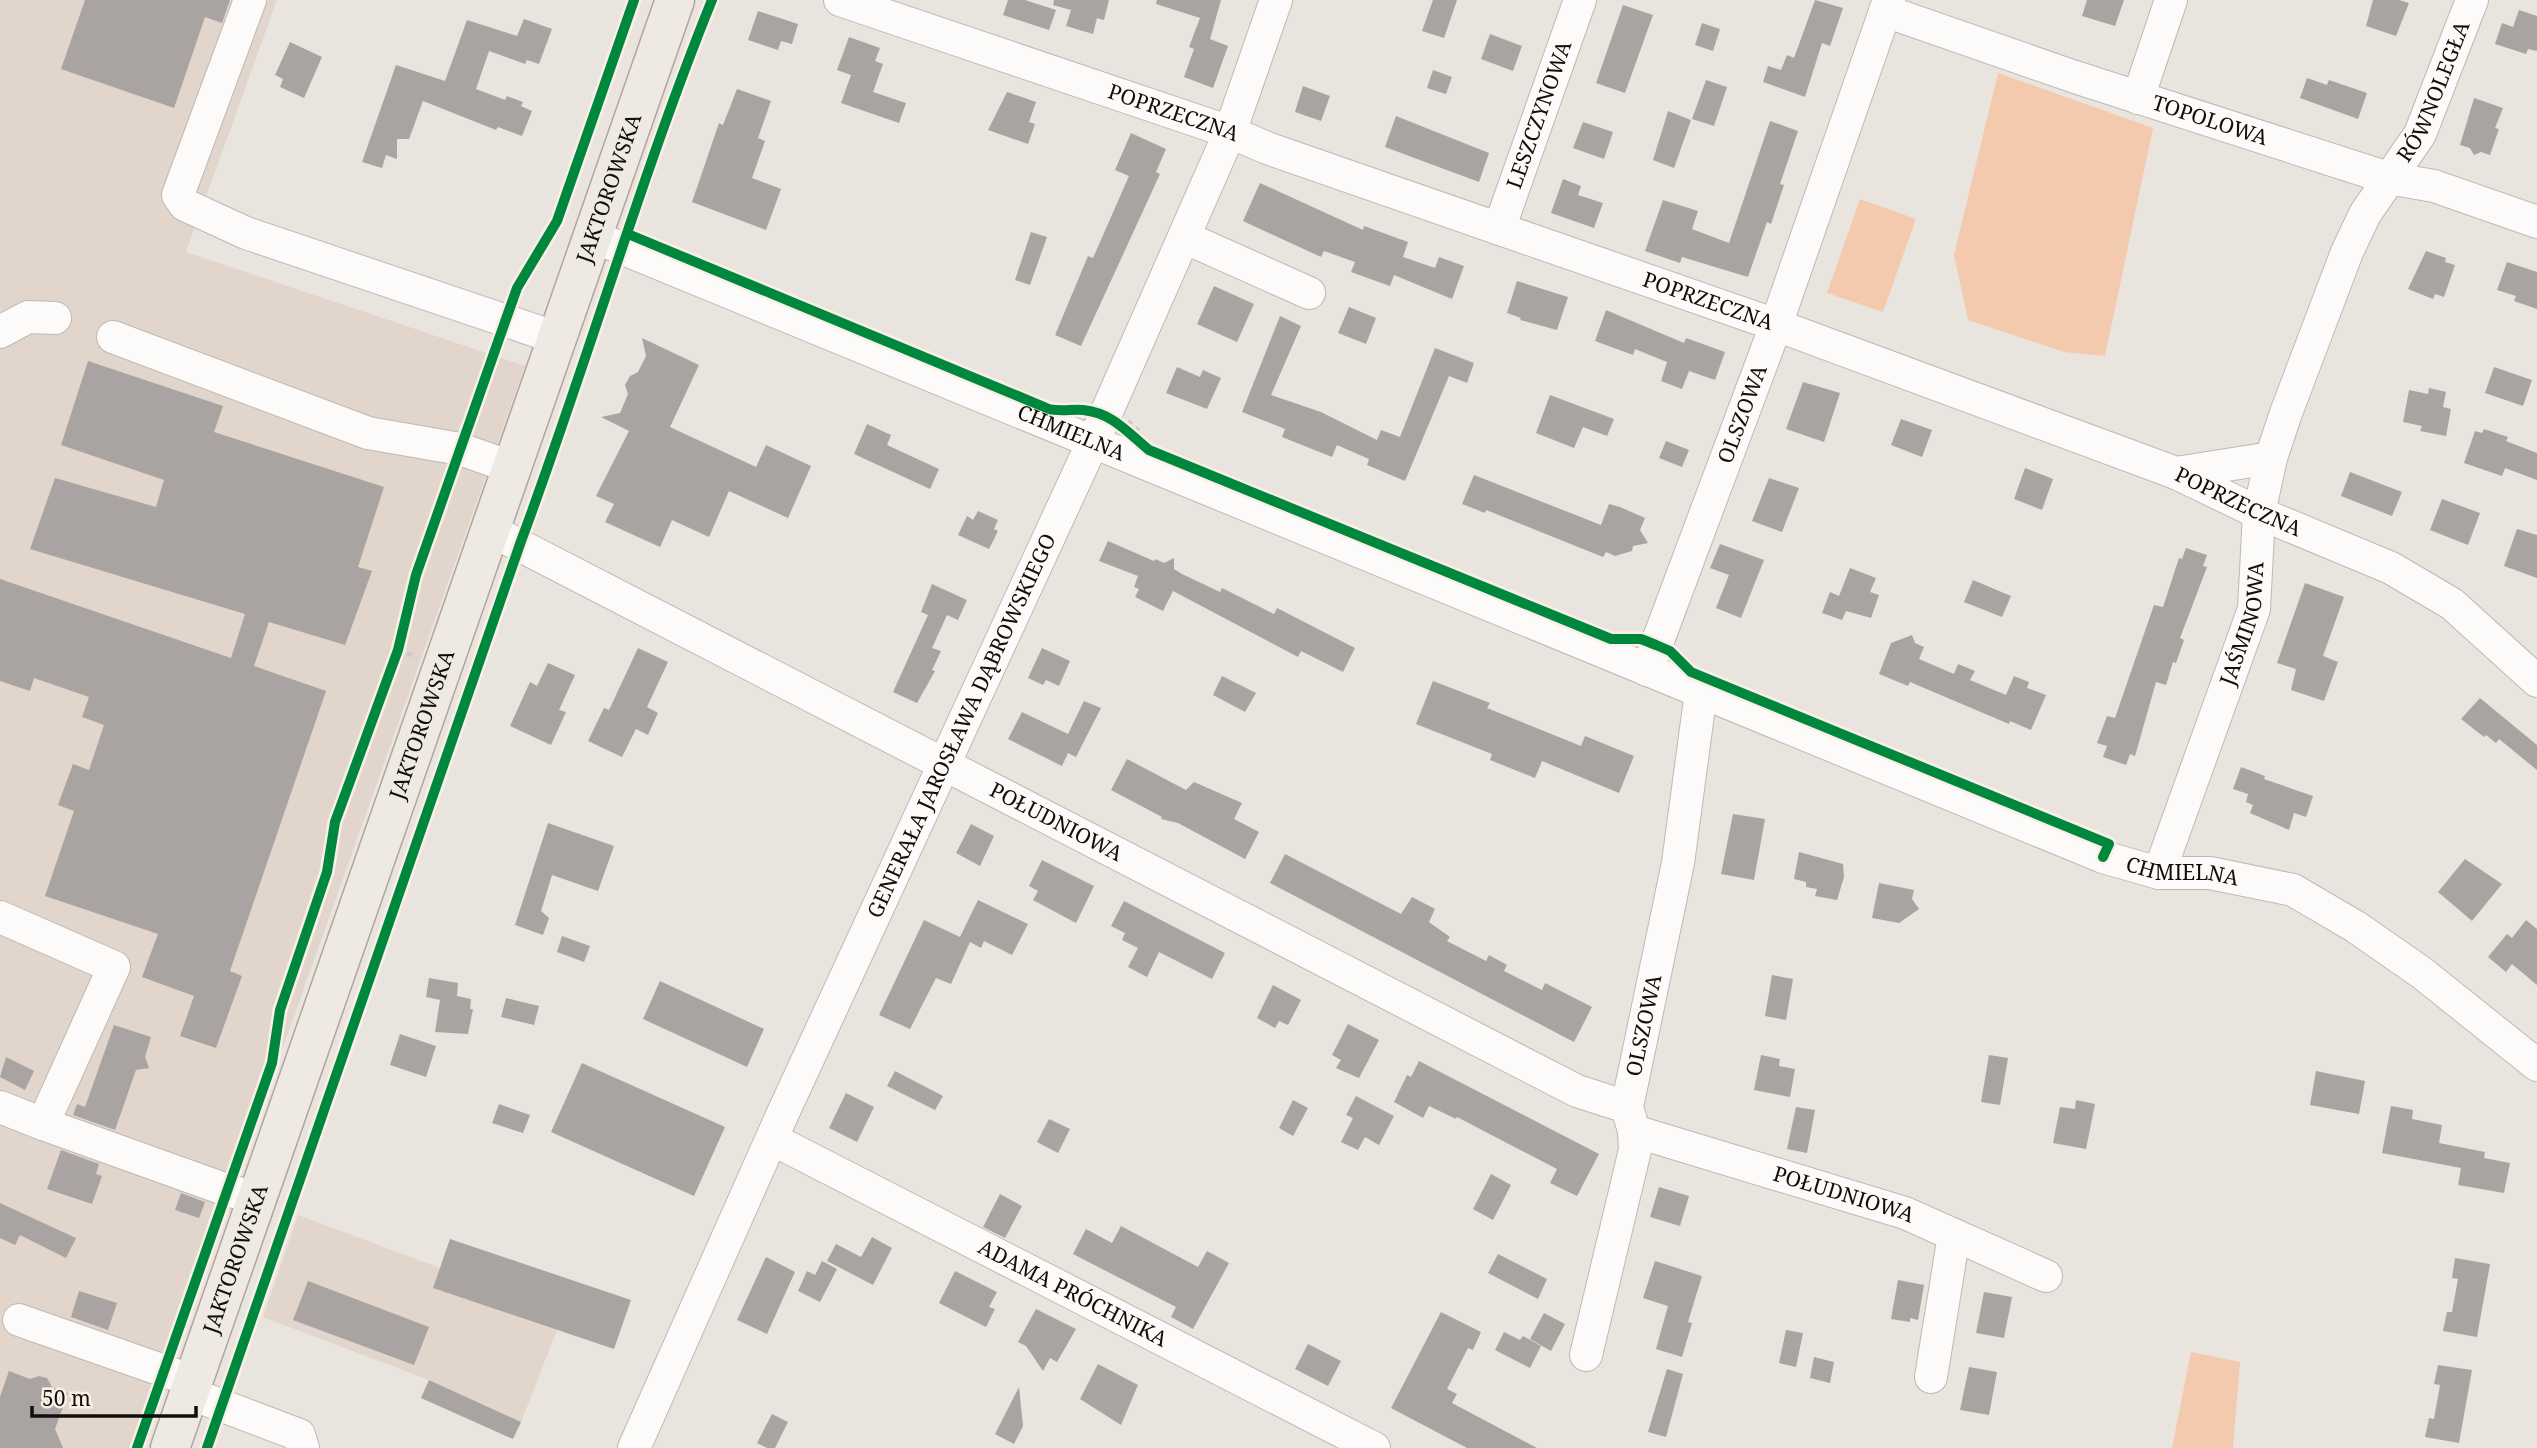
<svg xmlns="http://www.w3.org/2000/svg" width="2537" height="1448" font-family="'Noto Serif',serif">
	<rect width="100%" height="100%" fill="#eae4df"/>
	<path fill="#e1d5cc" d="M0 0H277L186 252 525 366 232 1191 136 1448H0Z
		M298 1215 440 1268 434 1288 557 1330 521 1422 429 1380 263 1317Z"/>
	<path fill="#f3caad" d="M1998 73 2153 128 2105 356 2064 352 1968 320 1954 255Z
		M1860 199 1916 219 1883 312 1827 293Z
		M2191 1352 2240 1362 2233 1448H2172Z"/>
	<path fill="#a9a4a1" d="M85 0H230L222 23 205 17 174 108 61 69Z
		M1008 0H1025L1056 10 1049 30 1003 15Z
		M1054 0H1109L1104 20 1097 18 1093 34 1066 26 1071 10 1053 5Z
		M1157 0H1221L1210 39 1228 46 1213 88 1184 77 1194 49 1189 47 1200 18 1156 4Z
		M1433 0H1457L1444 38 1422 31Z
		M1815 0 1843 8 1830 46 1822 43 1805 97 1763 82 1768 66 1781 70 1787 55 1794 58Z
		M2087 0H2124L2115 26 2082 16Z
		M2373 0H2399L2409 3 2396 36 2366 26Z
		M1623 5 1653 15 1625 93 1596 83Z
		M2519 10 2537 16V51L2528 49 2526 54 2495 44 2502 23 2513 27Z
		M758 11 798 24 792 44 781 41 778 50 748 40Z
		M524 19 552 29 539 64 527 60 525 64 489 51 476 89 505 100 507 96 523 102 521 106 532 111 522 136 498 127 496 130 423 101 409 139H397V159L386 155 382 168 362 162 396 65 445 81 467 20 517 36Z
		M1702 23 1720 29 1713 51 1695 45Z
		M1490 34 1522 46 1513 71 1481 59Z
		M849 37 880 48 875 61 883 64 873 92 906 103 899 123 841 103 851 75 837 70Z
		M290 42 322 57 304 98 280 87 283 79 275 75Z
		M1433 70 1452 77 1446 94 1427 88Z
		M2307 78 2327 85 2329 80 2367 93 2358 119 2300 98Z
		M1706 80 1727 87 1714 126 1692 119Z
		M1303 86 1330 96 1321 121 1295 112Z
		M737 89 771 101 758 138 765 141 752 178 781 189 766 230 692 202 719 123 723 125Z
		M1007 92 1036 102 1029 122 1035 124 1028 144 988 130Z
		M2474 98 2503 108 2495 128 2499 129 2490 155 2481 152 2474 155 2470 148 2460 145Z
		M1668 111 1691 120 1674 168 1653 160Z
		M1396 116 1489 153 1479 182 1385 147Z
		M1770 121 1798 131 1780 184 1784 185 1771 224 1767 222 1748 277 1682 257 1680 263 1645 251 1663 200 1698 211 1692 229 1729 243Z
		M1583 122 1613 132 1604 159 1573 148Z
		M1131 133 1166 149 1156 172 1160 174 1081 346 1055 335 1088 256 1093 258 1129 176 1115 170Z
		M1563 179 1581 186 1578 195 1603 203 1594 228 1551 213Z
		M1260 183 1363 230 1364 226 1408 242 1403 257 1435 268 1439 257 1464 266 1452 299 1394 275 1390 286 1351 272 1355 262 1324 251 1321 257 1243 221Z
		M1031 232 1047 237 1030 285 1015 280Z
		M2426 251 2446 258 2445 262 2455 265 2444 297 2435 294 2433 299 2408 289Z
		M2507 262 2537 272V309L2514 301 2516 296 2497 290Z
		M1517 281 1568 297 1557 330 1520 320 1521 318 1507 313Z
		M1214 286 1254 304 1237 342 1197 324Z
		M1349 307 1376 318 1366 344 1338 333Z
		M1606 310 1684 343 1686 338 1725 352 1715 380 1689 371 1682 389 1661 381 1667 362 1635 349 1633 355 1595 341Z
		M1280 316 1301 326 1271 395 1321 412 1377 440 1381 430 1400 437 1435 348 1474 363 1467 383 1449 376 1405 481 1367 465 1369 459 1337 445 1332 457 1282 437 1285 429 1242 412Z
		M642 338 699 365 670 427 756 467 766 445 811 466 788 518 729 491 709 537 672 520 660 547 605 522 614 504 596 496 629 431 601 417 620 413 628 394 625 385 630 376 638 372 646 356Z
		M88 361 223 406 214 432 384 487 358 567 372 571 345 645 269 622 254 666 326 691 230 971 242 976 216 1048 180 1036 194 996 142 977 158 934 45 896 74 811 58 805 73 764 89 770 104 725 82 717 89 697 34 678 30 691 0 681V579L231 658 245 614 30 549 55 478 156 507 164 480 61 445Z
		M1177 367 1200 377 1203 370 1221 378 1207 409 1166 393Z
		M2494 367 2532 380 2523 406 2485 393Z
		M1803 382 1840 393 1824 442 1786 429Z
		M2429 388 2446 392 2443 407 2451 409 2446 436 2420 431 2422 426 2403 422 2409 390 2428 394Z
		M1550 395 1614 419 1607 436 1583 427 1574 448 1536 433Z
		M1901 419 1932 430 1922 457 1891 445Z
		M867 424 891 435 887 445 939 469 930 489 854 454Z
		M2484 429 2508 437 2506 441 2537 453V480L2505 468 2502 476 2464 463 2475 431 2482 433Z
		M1666 441 1689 450 1682 467 1659 458Z
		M2025 468 2053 479 2042 510 2014 499Z
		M2350 472 2402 492 2392 516 2341 496Z
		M1474 475 1601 525 1609 504 1620 507 1645 518 1640 530 1648 543 1633 546 1632 551 1615 556 1606 552 1603 557 1486 510 1485 513 1462 504Z
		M1769 478 1799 488 1782 532 1752 521Z
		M2442 499 2480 513 2468 545 2430 530Z
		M978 511 998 520 994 529 998 531 989 549 958 535 967 516 973 520Z
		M2517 529 2537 535V578L2504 566Z
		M1108 541 1154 561 1155 559 1164 563 1174 558V569L1182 574 1220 592 1222 588 1274 614 1277 608 1355 648 1343 672 1301 651 1298 657 1173 591 1163 611 1135 597 1139 589 1134 587 1138 576 1099 561Z
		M1720 544 1764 560 1741 618 1716 608 1729 575 1710 568Z
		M2186 548 2207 555 2203 566 2207 567 2180 638 2184 640 2176 663 2173 662 2166 685 2156 682 2135 756 2130 754 2126 765 2103 757 2107 746 2097 743 2107 716 2115 718 2154 605 2163 607 2179 558 2182 559Z
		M1850 568 1876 578 1870 592 1879 595 1871 618 1846 611 1842 620 1822 613 1830 592 1839 596Z
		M1973 580 2011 596 2002 617 1964 602Z
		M2305 583 2344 597 2323 656 2338 662 2324 701 2291 690 2296 669 2277 663Z
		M932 584 967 600 958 620 947 615 932 648 941 651 932 670 935 671 917 703 893 692 928 615 921 612Z
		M1912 635 1915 643 1924 647 1919 659 1954 674 1958 664 1975 671 1970 680 2006 695 2014 676 2029 682 2027 688 2046 695 2031 730 2010 721 2009 724 1910 682 1908 686 1879 674 1891 643Z
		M638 648 668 662 647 707 658 713 648 735 636 729 622 757 588 741 604 708 609 710Z
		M1042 648 1070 661 1059 686 1046 680 1043 685 1028 678Z
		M548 663 575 675 559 710 566 712 551 745 510 726 530 682 537 686Z
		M1222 676 1256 693 1245 712 1213 695Z
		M1433 681 1490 703 1487 708 1581 746 1585 736 1634 756 1619 793 1542 761 1535 778 1490 760 1492 754 1416 724Z
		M2480 698 2537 745V770L2499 739 2496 743 2486 735 2484 737 2461 719Z
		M1084 701 1101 708 1076 757 1068 753 1062 766 1008 739 1022 712 1068 734Z
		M1127 759 1186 790 1194 782 1242 803 1234 819 1259 832 1245 859 1178 823 1161 819 1162 817 1111 790Z
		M2241 767 2265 776 2264 779 2313 796 2306 817 2294 813 2289 830 2250 813 2253 805 2246 802 2248 794 2233 789Z
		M1733 814 1765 819 1754 880 1721 874Z
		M548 823 614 846 598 891 552 875 541 911 549 918 543 935 515 925Z
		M971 824 994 836 980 866 956 853Z
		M1799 852 1843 864 1844 877 1837 900 1815 896 1817 889 1806 887V882L1794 879Z
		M1285 854 1401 914 1412 897 1435 909 1429 922 1450 937 1447 941 1486 961 1489 955 1507 965 1504 971 1542 990 1545 983 1592 1007 1574 1042 1270 883Z
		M2465 859 2502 884 2472 921 2438 892Z
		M1042 860 1094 886 1076 923 1033 900 1038 891 1029 886Z
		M1879 883 1914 890 1912 899 1919 909 1899 923 1872 918Z
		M978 900 1028 924 1012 955 984 941 981 948 970 942 951 984 936 978 910 1029 879 1015 924 920 960 937Z
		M1124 901 1225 953 1212 979 1159 952 1147 977 1128 967 1138 948 1122 940 1125 933 1111 926Z
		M2526 920 2537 929V985L2512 964 2506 972 2488 957 2507 934 2512 938Z
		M562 936 590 946 584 962 557 952Z
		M1772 975 1793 979 1786 1020 1765 1016Z
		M429 978 458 983 457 996 471 999 470 1009H473L468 1034 435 1032 440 1000 426 997Z
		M660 981 764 1029 747 1067 643 1019Z
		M1273 985 1301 1000 1288 1025 1279 1021 1275 1028 1257 1018Z
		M506 998 539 1006 534 1025 501 1017Z
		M1348 1024 1379 1040 1359 1078 1336 1068 1341 1060 1332 1055Z
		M114 1025 151 1037 145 1057 149 1068 136 1070 115 1130 73 1115 77 1104 85 1107Z
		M400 1034 436 1046 426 1077 390 1065Z
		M1761 1055 1780 1059 1779 1066 1795 1069 1790 1097 1754 1090Z
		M1989 1055 2008 1058 2000 1105 1981 1102Z
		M6 1057 34 1071 25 1090 0 1077Z
		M1419 1061 1599 1154 1577 1196 1550 1183 1557 1169 1457 1117 1456 1119 1429 1106 1423 1118 1394 1102 1407 1075 1411 1077Z
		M582 1063 725 1127 694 1196 551 1132Z
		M895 1071 943 1096 935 1110 887 1086Z
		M2316 1071 2365 1081 2359 1114 2310 1105Z
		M846 1093 874 1107 857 1142 829 1128Z
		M1356 1096 1394 1116 1379 1145 1365 1137 1358 1150 1341 1142 1353 1118 1346 1115Z
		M1293 1100 1308 1108 1293 1136 1279 1128Z
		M2076 1100 2095 1104 2086 1149 2053 1143 2060 1107 2075 1109Z
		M499 1104 530 1115 523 1133 492 1123Z
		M2391 1106 2413 1110 2412 1119 2442 1125 2439 1143 2485 1152 2484 1158 2510 1163 2504 1193 2458 1185 2461 1168 2382 1153Z
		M1796 1107 1815 1110 1807 1153 1787 1149Z
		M1049 1119 1070 1129 1058 1153 1037 1142Z
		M61 1150 99 1164 96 1174 102 1176 92 1204 47 1189Z
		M1491 1174 1511 1185 1493 1220 1473 1209Z
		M1659 1187 1689 1196 1680 1226 1650 1217Z
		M181 1193 205 1202 199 1218 175 1210Z
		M1000 1194 1022 1206 1005 1238 983 1227Z
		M0 1203 76 1238 66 1258 20 1235 15 1245 0 1238Z
		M1121 1226 1198 1267 1207 1251 1229 1263 1193 1329 1171 1317 1176 1307 1073 1254 1086 1229 1112 1243Z
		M872 1237 892 1248 873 1285 827 1261 836 1244 861 1257Z
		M450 1239 631 1300 614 1349 433 1288Z
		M1498 1254 1547 1279 1538 1299 1488 1273Z
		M766 1257 795 1272 767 1334 737 1320Z
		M2455 1258 2490 1264 2477 1337 2443 1331 2447 1312H2452L2458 1279 2452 1278Z
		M822 1261 837 1269 820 1302 798 1291 807 1271 815 1275Z
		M1655 1261 1702 1276 1688 1322 1692 1323 1682 1357 1656 1349 1668 1306 1643 1298Z
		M955 1271 997 1292 989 1307 995 1309 986 1327 939 1303Z
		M1898 1280 1924 1285 1918 1320 1910 1318V1322L1891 1319Z
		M308 1281 429 1327 414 1365 293 1320Z
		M79 1291 117 1303 108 1330 71 1317Z
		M1984 1292 2012 1297 2004 1338 1976 1333Z
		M1036 1309 1076 1329 1057 1362 1050 1358 1043 1371 1026 1346 1018 1342Z
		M1441 1312 1481 1332 1473 1350 1468 1348 1447 1389 1457 1394 1452 1403 1537 1448H1467L1391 1408Z
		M1544 1313 1565 1324 1551 1351 1530 1339Z
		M1786 1330 1803 1333 1796 1367 1779 1363Z
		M1504 1332 1520 1340 1523 1336 1541 1346 1530 1368 1495 1350Z
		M1308 1344 1341 1361 1328 1386 1295 1369Z
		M1814 1357 1834 1362 1830 1383 1810 1378Z
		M1098 1364 1138 1385 1121 1425 1080 1399Z
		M2438 1365 2472 1370 2459 1443 2425 1437 2429 1418 2434 1419 2440 1385 2434 1384Z
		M1969 1367 1997 1372 1989 1415 1960 1410Z
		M1667 1369 1683 1374 1666 1437 1648 1432Z
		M9 1371 30 1379 39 1376 47 1378 52 1387 68 1393 55 1429 63 1448H0V1397Z
		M429 1380 521 1422 513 1439 421 1398Z
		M1019 1387 1023 1426 1014 1444 995 1434Z
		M772 1414 788 1422 775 1448H767L757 1443Z"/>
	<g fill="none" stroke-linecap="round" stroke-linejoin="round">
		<defs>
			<g id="minor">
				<path d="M250 0 178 195 185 205 246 233 557 338"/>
				<path id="s1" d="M840 0 1230 132 1267 148 1776 325 2176 473 2259 513 2391 568 2452 604 2537 681"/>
				<path id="s2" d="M1885 11 2072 76 2388 178 2434 186 2537 222"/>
				<path d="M2138 98 2171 0"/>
				<path id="s3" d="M1499 229 1580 0"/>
				<path id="s4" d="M592 236 2103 857 2159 873H2210L2293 890 2356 927 2422 973 2537 1065"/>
				<path d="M1184 237 1309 293"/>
				<path d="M0 332 28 317 55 318"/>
				<path d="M113 337 368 433 460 449 511 467"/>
				<path d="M2176 473 2271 458"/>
				<path id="s5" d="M490 530 1577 1091 1627 1107"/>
				<path id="s6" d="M1647 670 1776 325 1889 0"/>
				<path id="s7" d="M2159 873 2254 609 2259 513 2271 458 2286 413 2347 252 2365 214 2420 134 2472 0"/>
				<path d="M0 917 114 967 43 1124 227 1190 257 1198"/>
				<path d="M0 1107 43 1124"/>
				<path id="s8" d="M1634 1131 1905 1213 2046 1276"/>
				<path id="s9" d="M772 1139 1374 1448"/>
				<path d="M19 1320 193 1381"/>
				<path id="s10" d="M1586 1355 1635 1150 1634 1131 1627 1107 1678 863 1701 692"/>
				<path d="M1931 1377 1954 1235"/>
				<path d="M189 1393 299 1435 303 1448"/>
				<path id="s11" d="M634 1448 783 1113 1104 418 1230 132 1276 0"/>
			</g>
			<g id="major">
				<path id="s12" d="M170 1448 675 0"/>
			</g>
		</defs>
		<use href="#minor" stroke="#bdb9b5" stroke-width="34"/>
		<use href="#major" stroke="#b1a59b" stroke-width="41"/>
		<path stroke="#cccaca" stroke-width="4.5" stroke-dasharray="5 5" stroke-linecap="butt" d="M1128 421 1142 434
			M398 650 417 657"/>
		<use href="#minor" stroke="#fcfbfa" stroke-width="32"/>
		<use href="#major" stroke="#efe9e4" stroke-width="38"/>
		<defs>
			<path id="cycleway" d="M628 234 1049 409C1061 412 1071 409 1083 410 1113 413 1128 433 1149 450L1611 639H1641L1656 645 1670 651 1691 672 2109 844 2103 857
				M137 1448 272 1063 280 1010 327 872 335 822 398 650 416 575 506 319 517 288 557 221 634 0
				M207 1448 520 544C587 364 640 178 712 0"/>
		</defs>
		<use href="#cycleway" stroke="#fbf0e8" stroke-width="15"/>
		<use href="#cycleway" stroke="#00873e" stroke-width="10"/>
	</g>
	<g text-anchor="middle" stroke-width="5" stroke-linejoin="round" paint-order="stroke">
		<g font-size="21" fill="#120e0b" stroke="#fbf0e8">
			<text dy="7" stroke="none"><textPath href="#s7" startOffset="836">RÓWNOLEGŁA</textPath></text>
			<text dy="7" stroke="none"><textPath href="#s1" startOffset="352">POPRZECZNA</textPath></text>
			<text dy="7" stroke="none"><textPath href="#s3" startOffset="121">LESZCZYNOWA</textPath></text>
			<text dy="7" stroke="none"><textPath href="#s2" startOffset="343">TOPOLOWA</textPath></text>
			<text dy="7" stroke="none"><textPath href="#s12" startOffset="1334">JAKTOROWSKA</textPath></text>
			<text dy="7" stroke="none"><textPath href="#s1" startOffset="919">POPRZECZNA</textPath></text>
			<text dy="7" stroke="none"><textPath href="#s6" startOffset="273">OLSZOWA</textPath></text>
			<text dy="7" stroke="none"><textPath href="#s4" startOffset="518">CHMIELNA</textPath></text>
			<text dy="7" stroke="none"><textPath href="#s1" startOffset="1486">POPRZECZNA</textPath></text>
			<text dy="7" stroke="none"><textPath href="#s7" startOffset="264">JAŚMINOWA</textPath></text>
			<text dy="7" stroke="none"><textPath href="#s12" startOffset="766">JAKTOROWSKA</textPath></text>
			<text dy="7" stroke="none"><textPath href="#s11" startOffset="793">GENERAŁA JAROSŁAWA DĄBROWSKIEGO</textPath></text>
			<text dy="7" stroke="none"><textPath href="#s5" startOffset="637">POŁUDNIOWA</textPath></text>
			<text dy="7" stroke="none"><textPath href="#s4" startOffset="1715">CHMIELNA</textPath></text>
			<text dy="7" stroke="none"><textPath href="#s10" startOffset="338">OLSZOWA</textPath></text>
			<text dy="7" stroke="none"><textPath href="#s8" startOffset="219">POŁUDNIOWA</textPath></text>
			<text dy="7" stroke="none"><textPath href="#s12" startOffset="200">JAKTOROWSKA</textPath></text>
			<text dy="7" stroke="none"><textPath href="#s9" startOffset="338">ADAMA PRÓCHNIKA</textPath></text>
		</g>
	</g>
	<path d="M32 1406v10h164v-10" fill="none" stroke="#120e0b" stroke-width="3.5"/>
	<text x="42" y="1406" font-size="21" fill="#120e0b" stroke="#fbf0e8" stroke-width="5" paint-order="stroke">50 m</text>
</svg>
